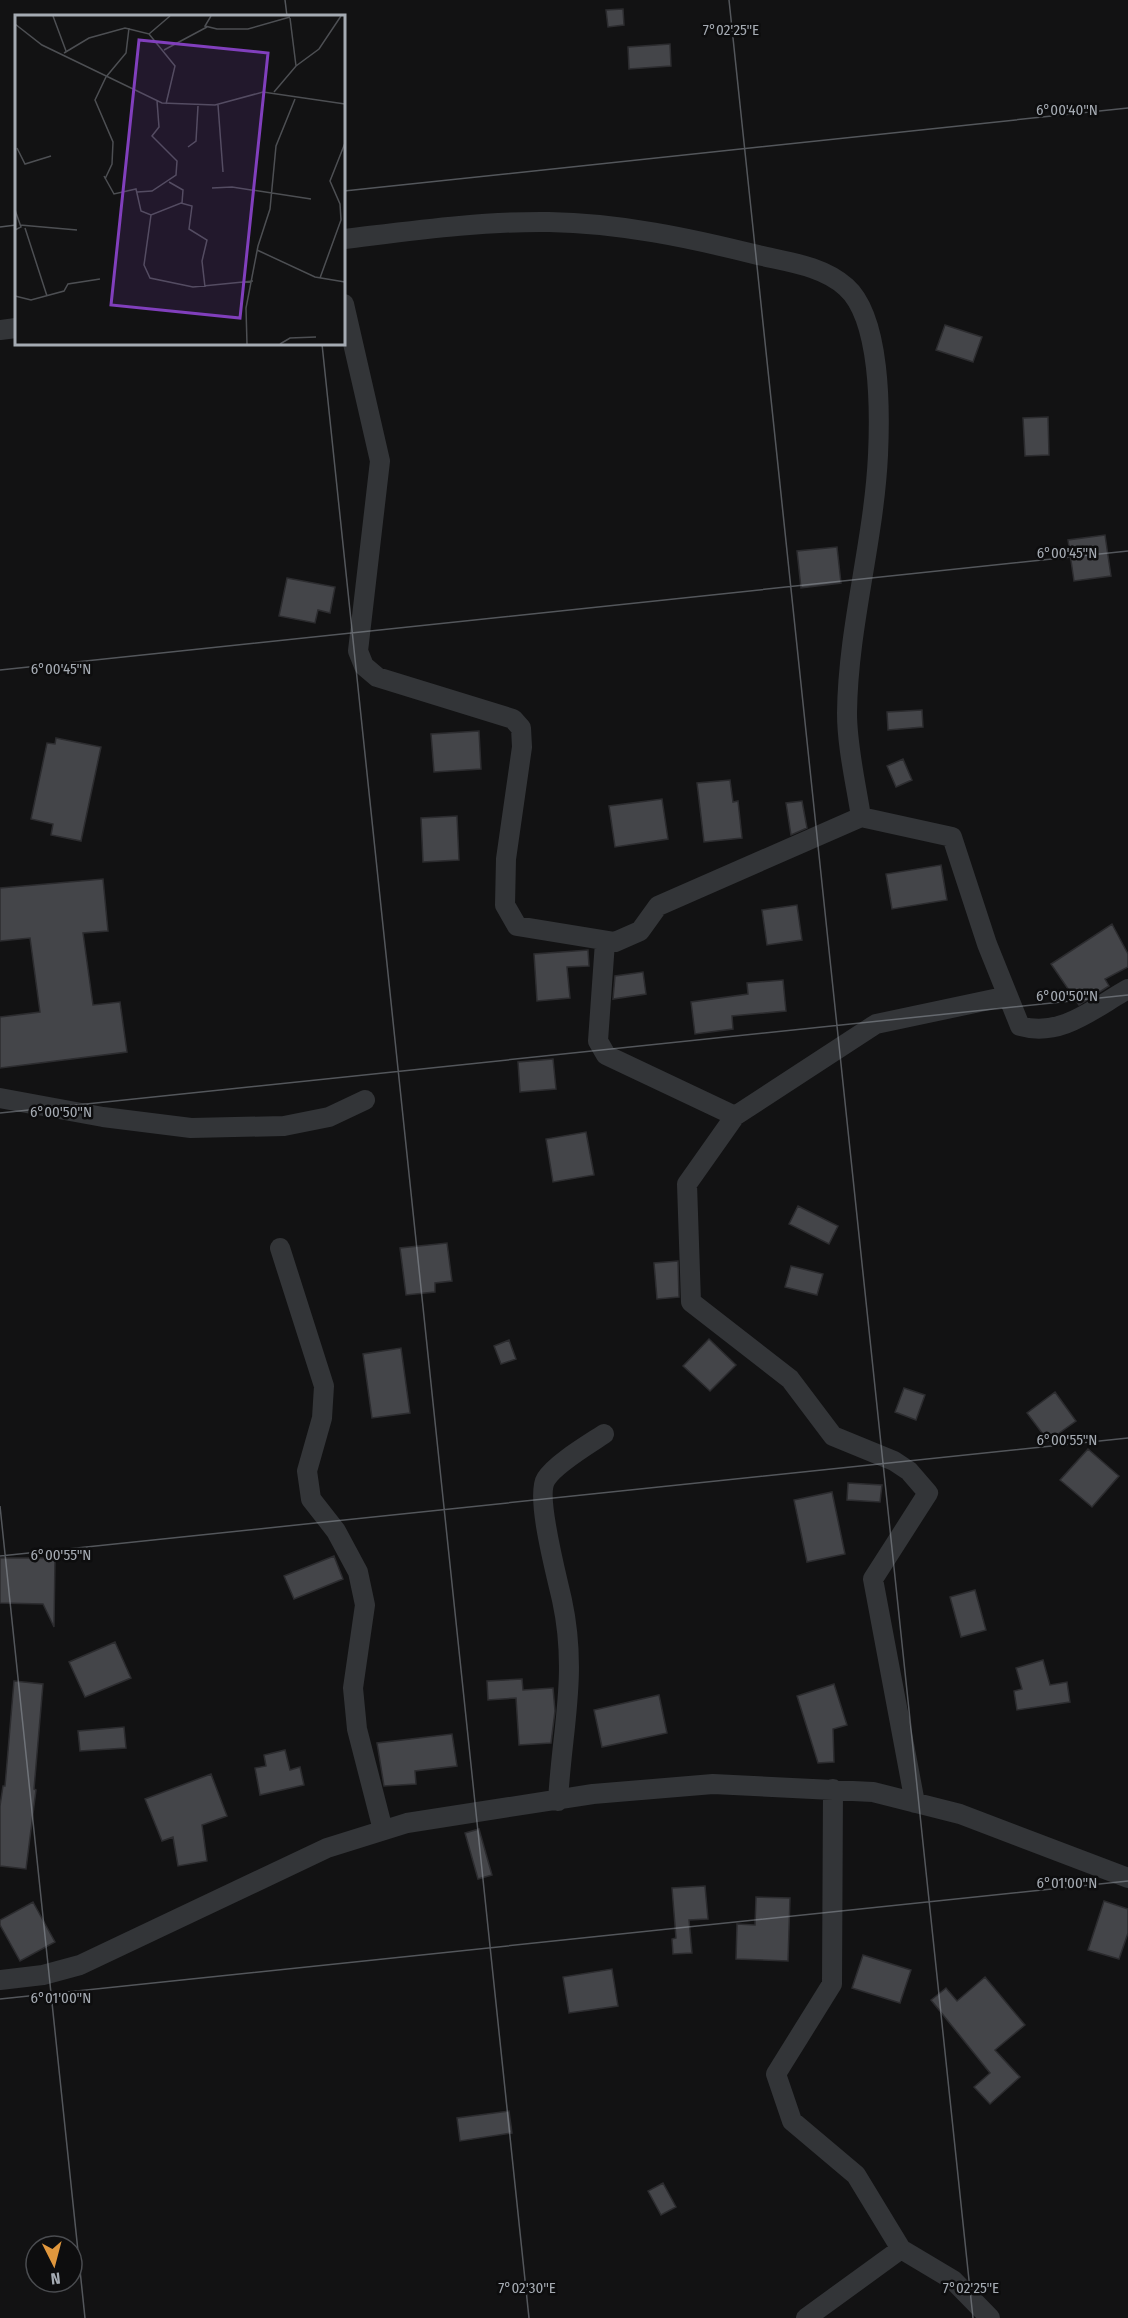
<svg xmlns="http://www.w3.org/2000/svg" width="1128" height="2318" font-family="'Fira Sans Condensed',sans-serif">
	<rect width="100%" height="100%" fill="#121213"/>
	<path fill="#444549" stroke="#2c2c2f" stroke-width="1.5" d="M623 9 624 25 608 27 606 10Z
		M670 44 671 66 629 69 628 47Z
		M945 325 982 337 973 362 936 350Z
		M1048 417 1049 455 1025 456 1023 418Z
		M1105 535 1111 576 1074 581 1068 540Z
		M837 547 841 583 801 588 797 551Z
		M287 578 335 587 330 613 318 610 315 623 279 616Z
		M922 710 923 727 888 730 887 712Z
		M479 731 481 769 434 772 431 734Z
		M56 738 101 747 81 841 51 835 53 824 31 819 47 743 55 744Z
		M903 759 912 780 896 787 887 766Z
		M730 780 733 802 738 801 742 838 704 842 697 783Z
		M662 799 668 839 615 847 609 806Z
		M802 801 807 828 791 835 786 803Z
		M457 816 459 860 423 862 421 818Z
		M941 865 947 900 892 909 886 874Z
		M103 879 108 931 83 933 93 1005 120 1002 127 1052 0 1068V1017L40 1012 30 938 0 941V888Z
		M797 905 802 940 767 945 762 910Z
		M1112 924 1128 954V967L1105 979 1109 986 1079 1005 1051 964Z
		M588 950 589 966 567 967 570 998 537 1001 534 954Z
		M643 972 646 994 613 999 615 976Z
		M783 980 786 1011 732 1016 733 1029 695 1034 691 1002 748 994 747 983Z
		M553 1059 556 1089 520 1092 518 1062Z
		M586 1132 594 1175 553 1182 546 1139Z
		M798 1206 838 1226 829 1244 789 1224Z
		M447 1243 452 1281 435 1283V1292L406 1295 400 1248Z
		M678 1261 679 1297 657 1299 654 1263Z
		M791 1266 823 1274 817 1295 785 1287Z
		M709 1339 736 1365 710 1391 683 1366Z
		M509 1340 516 1359 501 1364 494 1346Z
		M401 1348 410 1413 372 1418 363 1354Z
		M904 1388 925 1395 916 1420 895 1412Z
		M1055 1392 1076 1421 1048 1441 1027 1413Z
		M1088 1449 1119 1476 1092 1507 1060 1480Z
		M848 1483 882 1485 880 1502 847 1500Z
		M832 1492 845 1554 807 1562 794 1500Z
		M334 1556 343 1579 294 1599 284 1576Z
		M0 1558H55L54 1627 43 1604 0 1603Z
		M975 1590 986 1630 961 1637 950 1597Z
		M115 1642 131 1678 85 1697 69 1662Z
		M1043 1660 1050 1685 1067 1682 1070 1702 1017 1710 1014 1691 1022 1689 1016 1668Z
		M522 1679 523 1690 553 1688 555 1711 551 1743 519 1745 516 1698 488 1700 487 1681Z
		M14 1681 43 1684 34 1789 36 1790 26 1869 0 1866V1806L3 1786H5Z
		M834 1684 847 1725 833 1729 834 1762 818 1763 797 1696Z
		M659 1695 667 1733 602 1747 594 1710Z
		M124 1727 126 1748 80 1751 78 1731Z
		M452 1734 457 1766 415 1771 416 1784 384 1786 377 1743Z
		M285 1750 290 1770 300 1767 304 1785 260 1795 255 1768 266 1766 264 1755Z
		M211 1774 227 1816 202 1825 207 1861 178 1866 173 1837 162 1841 145 1799Z
		M479 1829 492 1875 478 1879 465 1833Z
		M705 1886 708 1919 689 1920 692 1953 673 1954 672 1939 676 1938 672 1888Z
		M756 1897 790 1898 788 1961 736 1959 737 1924 755 1925Z
		M1104 1901 1128 1909V1933L1119 1959 1088 1950Z
		M33 1902 55 1942 20 1961 0 1925V1920Z
		M863 1955 911 1970 900 2003 852 1988Z
		M612 1969 618 2006 569 2013 563 1977Z
		M985 1977 1025 2025 995 2050 1020 2077 990 2104 974 2087 990 2073 931 2000 946 1988 957 2001Z
		M509 2111 512 2133 460 2141 457 2118Z
		M663 2183 676 2207 661 2215 648 2191Z"/>
	<g fill="none" stroke-linecap="round" stroke-linejoin="round">
		<path stroke="#333538" stroke-width="20" d="M344 239C411 231 481 221 549 222 619 223 690 238 758 255 788 262 823 266 846 287 881 318 880 412 878 455 874 541 848 626 847 713 847 747 856 784 861 817
			M344 304 380 461 358 651 364 666 377 677 513 719 521 728 522 747 506 859 505 905 517 926 615 942 640 931 658 906 861 817 952 837 987 944 1020 1026C1061 1038 1094 1008 1128 989
			M0 330 16 328
			M605 942 598 1041 606 1055 735 1116
			M0 1098 103 1117 191 1128 284 1126 329 1117 365 1100
			M280 1248 324 1386 322 1418 307 1471 311 1499 336 1531 358 1572 365 1605 353 1688 357 1729 383 1830
			M833 1789 832 1984 776 2074 792 2121 856 2175 901 2249 953 2280 990 2318
			M558 1801C562 1728 578 1674 562 1600 557 1577 535 1496 546 1479 555 1464 589 1444 604 1434
			M915 1803 873 1579 928 1493 909 1471 894 1461 833 1436 790 1379 691 1302 687 1184 735 1116 876 1024 1008 996
			M0 1980 43 1975 80 1965 327 1848 407 1823 593 1794 713 1784 873 1792 960 1814 1128 1878
			M806 2318 901 2249"/>
	</g>
	<path fill="none" stroke="#a5abb3" stroke-width="1.5" stroke-opacity="0.45" d="M285 0 287 16M729 0 973 2318M344 191 1128 108M0 227 16 225M322 344 529 2318M0 670 1128 551M0 1113 1128 995M0 1506 85 2318M0 1556 1128 1438M0 1999 1128 1881"/>
	<g transform="translate(15 15)">
		<rect width="330" height="330" fill="#121213"/>
		<path fill="none" stroke="#4d4f53" stroke-width="1.5" d="M38 1 51 36M196 1 190 11 202 14H233L275 2M275 3 281 51M0 9 27 30 147 88 200 90 248 77 330 89M134 19 160 51 151 89M149 35 192 12M49 38 74 23 110 13 134 19 155 1M259 77 281 51 304 34 326 1M203 90 208 157M173 132 181 126 183 91M2 133 10 149 36 141M89 161 99 179 121 174 126 196 136 200 166 188 177 191 174 214 192 225 187 246 190 272M90 164 97 149 98 127 80 85 91 62 111 38 114 13M154 167 168 175 167 188M197 173 217 172 296 184M122 177 137 176 161 160 162 146 137 121 144 112 142 86M0 195 6 212 0 215M136 200 129 250 135 263 178 272 238 266M5 210 62 215M10 213 32 281M242 235 300 262 330 267M305 263 326 205 325 189 315 166 330 128M0 281 16 285 49 276 53 269 85 264M232 329 231 293 243 231 255 194 261 131 280 84M265 329 275 323 301 322"/>
		<path fill="#813fbd" fill-opacity="0.15" stroke="#813fbd" stroke-width="3" d="M124 25 253 38 225 303 96 290Z"/>
		<rect width="330" height="330" fill="none" stroke="#a5abb3" stroke-width="3"/>
	</g>
	<g font-size="15" text-anchor="middle" fill="#a5abb3" stroke="#0d0d0e" stroke-width="5" stroke-linejoin="round" paint-order="stroke">
		<text x="731" y="35">7°02'25"E</text>
		<text x="1067" y="115">6°00'40"N</text>
		<text x="1067" y="558">6°00'45"N</text>
		<text x="61" y="674">6°00'45"N</text>
		<text x="1067" y="1001">6°00'50"N</text>
		<text x="61" y="1117">6°00'50"N</text>
		<text x="1067" y="1445">6°00'55"N</text>
		<text x="61" y="1560">6°00'55"N</text>
		<text x="1067" y="1888">6°01'00"N</text>
		<text x="61" y="2003">6°01'00"N</text>
		<text x="527" y="2293">7°02'30"E</text>
		<text x="971" y="2293">7°02'25"E</text>
	</g>
	<g transform="translate(54 2264) rotate(174)"><circle r="28" fill="#0d0d0e" stroke="#4a4c50" stroke-width="1.5"/>
	<path d="M0-4.5L10 22L0 15L-10 22Z" fill="#e0973d"/>
	<text y="-9" font-size="16" font-weight="bold" text-anchor="middle" fill="#a5abb3">N</text>
	</g>
</svg>
